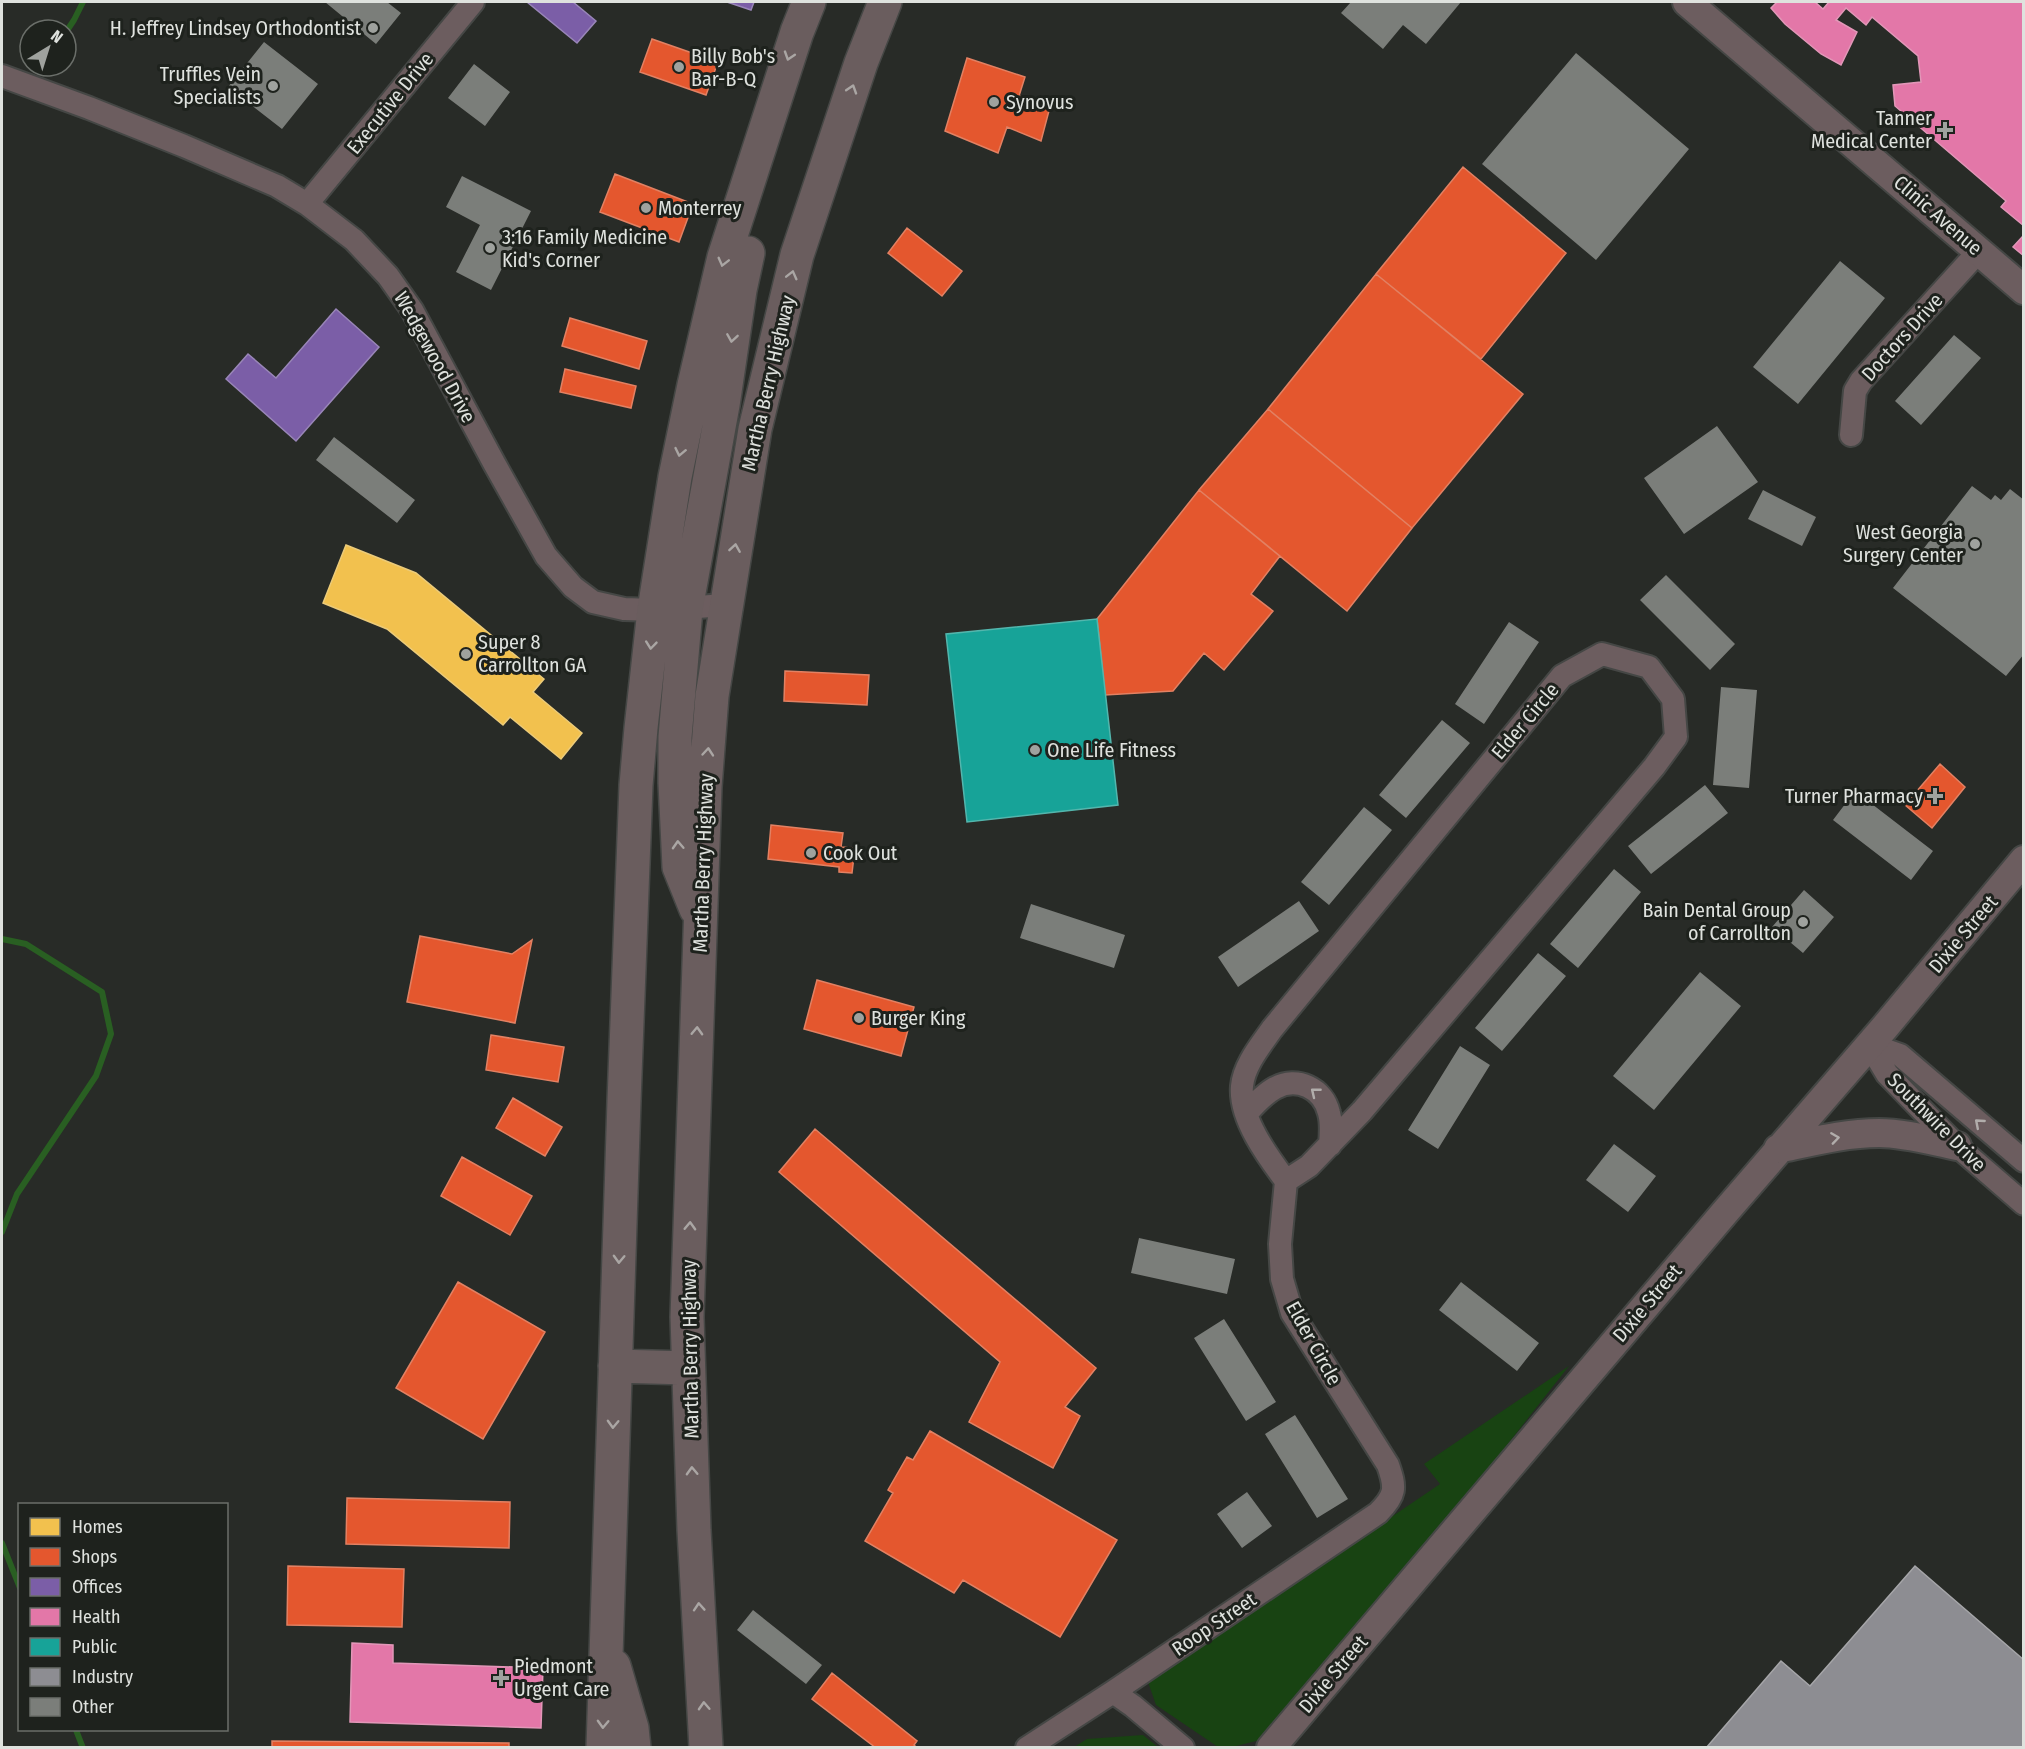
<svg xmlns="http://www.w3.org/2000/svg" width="2025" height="1749" font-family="'Fira Sans Condensed',sans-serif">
	<rect width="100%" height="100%" fill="#282b27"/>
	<path fill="#184312" d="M1569 1366 1437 1534 1260 1740 1232 1747H1218L1156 1705 1148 1682 1440 1484 1424 1464Z
		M1143 1735 1158 1747H1074L1087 1739Z"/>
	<path fill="#f2c14e" stroke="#eccb79" stroke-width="1.5" d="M346 545 416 573 544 679 533 692 582 733 561 759 510 717 503 725 387 629 323 603Z"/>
	<path fill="#e4572e" stroke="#e28163" stroke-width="1.5" d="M652 39 718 62 706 95 640 72Z
		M967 58 1025 77 1019 96 1050 107 1041 141 1007 127 998 153 945 131Z
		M1463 167 1566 253 1481 359 1376 274Z
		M615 174 693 204 679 242 600 212Z
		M907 228 962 271 942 296 888 253Z
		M1376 274 1523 394 1412 528 1268 409Z
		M570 318 647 341 639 369 562 346Z
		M565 369 636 386 631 408 560 392Z
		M1268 409 1412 528 1347 611 1199 490Z
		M1199 490 1280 556 1251 594 1273 611 1224 670 1204 653 1173 691 1105 695 1097 619Z
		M785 671 869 675 867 705 784 701Z
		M1940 764 1965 787 1932 828 1905 805Z
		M771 825 843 833 841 847 855 848 852 873 839 872V867L768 859Z
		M420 936 512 954 532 940 515 1023 407 1002Z
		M817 980 914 1007 901 1056 804 1029Z
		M491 1035 564 1047 558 1082 486 1070Z
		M513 1098 562 1127 545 1156 496 1128Z
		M815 1129 1096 1368 1065 1407 1080 1416 1053 1468 969 1422 1000 1362 779 1172Z
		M462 1157 532 1196 510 1235 441 1196Z
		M458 1282 545 1332 483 1439 396 1388Z
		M930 1431 1117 1540 1060 1637 963 1580 954 1593 865 1541 893 1493 888 1490 907 1457 913 1460Z
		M347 1498 510 1502 509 1548 346 1544Z
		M288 1566 404 1569 402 1627 287 1625Z
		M832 1673 917 1741 914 1745 917 1748H876L812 1699Z
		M272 1741 509 1743V1748H272Z"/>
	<path fill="#7b5ea7" stroke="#9986b8" stroke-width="1.5" d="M527 2H573L596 21 577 43Z
		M727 2H754L751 10Z
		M336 309 379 347 296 441 226 379 248 354 276 378Z"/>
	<path fill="#e377a8" stroke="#e297b8" stroke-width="1.5" d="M1777 2H1815L1823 9 1829 2H2024V226L2001 207 2006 201 1895 106 1893 85 1921 82 1918 56 1872 17 1866 25 1846 8 1836 20 1857 32 1841 65 1821 54 1785 24 1771 8Z
		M2024 235V256L2013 247Z
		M352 1643 393 1645V1663L543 1668 541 1728 350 1722Z"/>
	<path fill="#17a398" stroke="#53b6ad" stroke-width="1.5" d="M1097 619 1118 805 967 822 946 634Z"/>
	<path fill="#8d8d92" stroke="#a6a6a9" stroke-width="1.5" d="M1915 1566 2024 1660V1748H1706L1781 1661 1810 1686Z"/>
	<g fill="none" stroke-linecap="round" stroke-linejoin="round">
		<path stroke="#295f22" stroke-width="6" d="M66 32 74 20 83 2
			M2 939 26 944 102 992 111 1034 96 1076 17 1194 2 1232
			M2 1543 20 1588
			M76 1730 83 1748"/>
	</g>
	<path fill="#7b7e7a" d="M325 2H387L401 13 376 44Z
		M1351 2H1461L1426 44 1403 25 1383 49 1341 13Z
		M264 42 318 84 282 129 228 87Z
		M1576 53 1689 149 1596 260 1482 164Z
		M474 64 510 92 485 126 448 98Z
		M462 176 531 211 491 290 456 272 480 225 446 207Z
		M1840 261 1885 298 1798 404 1753 367Z
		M1954 335 1981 358 1921 425 1895 401Z
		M1717 426 1758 482 1684 534 1644 478Z
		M334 437 415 500 397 523 316 460Z
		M1972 486 1991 500 1995 495 2001 500 2010 489 2024 500V654L2006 676 1893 588Z
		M1763 490 1816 517 1802 546 1748 519Z
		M1666 575 1735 644 1710 670 1640 600Z
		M1509 622 1539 642 1484 724 1455 704Z
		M1721 687 1757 690 1749 788 1713 785Z
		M1442 720 1470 743 1406 818 1379 795Z
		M1705 785 1728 813 1651 874 1628 846Z
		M1855 791 1933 851 1911 880 1833 820Z
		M1364 807 1392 830 1329 905 1301 882Z
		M1614 869 1641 892 1578 968 1550 944Z
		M1804 890 1834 917 1803 953 1772 927Z
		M1299 901 1319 931 1238 987 1218 957Z
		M1031 904 1125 935 1114 968 1020 938Z
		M1538 953 1566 976 1502 1051 1475 1028Z
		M1700 972 1741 1006 1654 1110 1613 1076Z
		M1460 1046 1490 1065 1438 1149 1408 1130Z
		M1614 1144 1656 1176 1628 1212 1586 1180Z
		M1139 1238 1235 1259 1227 1294 1131 1273Z
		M1461 1282 1539 1343 1517 1371 1439 1310Z
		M1224 1319 1276 1402 1246 1421 1194 1338Z
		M1295 1415 1348 1499 1317 1518 1265 1434Z
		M1247 1492 1272 1526 1242 1548 1217 1514Z
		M753 1610 822 1665 806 1684 737 1630Z"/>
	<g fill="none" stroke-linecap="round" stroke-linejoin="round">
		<defs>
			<path id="minor" d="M2 76 89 108 184 146 277 186 307 204 354 240 388 276 412 310 494 463 546 556 573 587 593 602 624 609 654 610 726 605
				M307 204 473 2
				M1851 435 1855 391 1861 381 1979 251
				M1602 654 1649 667 1673 699 1676 737 1654 767 1362 1111 1309 1166 1286 1181C1268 1157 1239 1118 1242 1086 1244 1065 1261 1045 1272 1029L1562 676Z
				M1869 1044 1887 1074 1957 1146 2024 1204
				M1869 1044 1900 1055 2024 1161
				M1247 1113C1255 1104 1264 1094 1275 1088 1297 1076 1323 1088 1329 1113 1332 1123 1331 1134 1330 1145
				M1113 1692 1133 1706 1183 1748
				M1027 1748 1113 1692 1378 1513C1396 1495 1396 1488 1388 1465L1292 1313 1282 1279 1280 1244 1286 1181"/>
			<path id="tertiary" d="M1687 2 2024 290
				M1778 1149C1811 1142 1845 1133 1879 1133 1905 1133 1932 1141 1957 1146
				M1271 1748 1726 1211 1885 1027 2024 860"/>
			<path id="primary" d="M696 909 679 867 675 783V737L686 609 723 405 740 290 748 253
				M615 1366 688 1368
				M614 1666 632 1728 634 1748
				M603 1748 624 1101 636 785 641 728 654 610 675 477 694 385 724 257 797 32 809 2
				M706 1748 694 1530 687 1317 705 787 712 696 755 429 797 255 861 63 885 2"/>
		</defs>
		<use href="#minor" stroke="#454745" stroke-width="26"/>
		<use href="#tertiary" stroke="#454745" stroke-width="32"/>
		<use href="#primary" stroke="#454745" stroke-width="36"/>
		<use href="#minor" stroke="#6c5d5f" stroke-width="22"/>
		<use href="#tertiary" stroke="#6c5d5f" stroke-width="28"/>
		<use href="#primary" stroke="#6a5d5e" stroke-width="33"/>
	</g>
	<defs><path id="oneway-chevron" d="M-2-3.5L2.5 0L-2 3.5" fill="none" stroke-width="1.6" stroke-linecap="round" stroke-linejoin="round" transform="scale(1.5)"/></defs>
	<g stroke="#aaa6a4">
		<use href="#oneway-chevron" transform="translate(789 56) rotate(108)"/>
		<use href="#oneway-chevron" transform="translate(852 89) rotate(-72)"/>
		<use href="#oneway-chevron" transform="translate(723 262) rotate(104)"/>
		<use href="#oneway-chevron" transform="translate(792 275) rotate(-76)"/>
		<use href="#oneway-chevron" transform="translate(732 338) rotate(99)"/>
		<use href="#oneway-chevron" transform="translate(680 452) rotate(102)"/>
		<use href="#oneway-chevron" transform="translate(735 548) rotate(-81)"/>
		<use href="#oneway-chevron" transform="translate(651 645) rotate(96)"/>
		<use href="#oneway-chevron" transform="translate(708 752) rotate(-85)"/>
		<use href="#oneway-chevron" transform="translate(678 845) rotate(-93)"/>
		<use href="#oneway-chevron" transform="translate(697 1031) rotate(-88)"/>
		<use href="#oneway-chevron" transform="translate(690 1226) rotate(-88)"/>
		<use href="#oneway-chevron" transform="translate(619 1259) rotate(92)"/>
		<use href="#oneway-chevron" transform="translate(613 1424) rotate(92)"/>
		<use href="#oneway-chevron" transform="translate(692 1471) rotate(-92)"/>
		<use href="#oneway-chevron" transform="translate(699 1607) rotate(-94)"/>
		<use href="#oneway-chevron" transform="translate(704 1706) rotate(-93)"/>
		<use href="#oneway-chevron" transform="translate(603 1724) rotate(92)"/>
	</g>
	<g stroke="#b1adab">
		<use href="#oneway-chevron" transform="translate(1315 1092) rotate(-141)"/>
		<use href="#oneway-chevron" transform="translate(1979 1123) rotate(-139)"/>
		<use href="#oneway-chevron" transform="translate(1835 1138) rotate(-8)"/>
	</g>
	<g fill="#9fa29e" stroke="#1e221d" stroke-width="2">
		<circle cx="373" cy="28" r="6"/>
		<circle cx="679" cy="67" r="6"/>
		<circle cx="273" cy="86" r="6"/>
		<circle cx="994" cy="102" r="6"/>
		<path d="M1942 121h6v6h6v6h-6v6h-6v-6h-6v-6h6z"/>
		<circle cx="646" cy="208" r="6"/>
		<circle cx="490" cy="248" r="6"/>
		<circle cx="1975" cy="544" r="6"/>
		<circle cx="466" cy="654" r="6"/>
		<circle cx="1035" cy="750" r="6"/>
		<path d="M1932 787h6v6h6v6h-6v6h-6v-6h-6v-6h6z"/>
		<circle cx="811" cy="853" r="6"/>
		<circle cx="1803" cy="922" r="6"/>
		<circle cx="859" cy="1018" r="6"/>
		<path d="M498 1669h6v6h6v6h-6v6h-6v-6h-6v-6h6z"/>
	</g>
	<g text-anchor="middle" stroke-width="6" stroke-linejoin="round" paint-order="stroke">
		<g font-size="20" fill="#dfe2de" stroke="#1e221d" text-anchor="start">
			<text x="361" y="35" text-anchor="end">H. Jeffrey Lindsey Orthodontist</text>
			<text x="691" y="63">Billy Bob's<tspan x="691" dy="23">Bar-B-Q</tspan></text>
			<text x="261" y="81" text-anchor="end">Truffles Vein<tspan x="261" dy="23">Specialists</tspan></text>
			<text x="1006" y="109">Synovus</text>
			<text x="1932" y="125" text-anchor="end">Tanner<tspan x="1932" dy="23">Medical Center</tspan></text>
			<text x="658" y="215">Monterrey</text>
			<text x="502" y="244">3:16 Family Medicine<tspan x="502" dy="23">Kid's Corner</tspan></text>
			<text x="1963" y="539" text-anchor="end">West Georgia<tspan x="1963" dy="23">Surgery Center</tspan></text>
			<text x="478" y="649">Super 8<tspan x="478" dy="23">Carrollton GA</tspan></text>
			<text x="1047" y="757">One Life Fitness</text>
			<text x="1923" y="803" text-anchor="end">Turner Pharmacy</text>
			<text x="823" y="860">Cook Out</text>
			<text x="1791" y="917" text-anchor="end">Bain Dental Group<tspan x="1791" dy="23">of Carrollton</tspan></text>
			<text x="871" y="1025">Burger King</text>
			<text x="514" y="1673">Piedmont<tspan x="514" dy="23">Urgent Care</tspan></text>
		</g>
		<g font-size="20" fill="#dfe2de" stroke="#1e221d">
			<text transform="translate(390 103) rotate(-51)" y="7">Executive Drive</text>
			<text transform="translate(1938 215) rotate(41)" y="7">Clinic Avenue</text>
			<text transform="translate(1902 337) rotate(-48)" y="7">Doctors Drive</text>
			<text transform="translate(435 357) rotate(61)" y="7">Wedgewood Drive</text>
			<text transform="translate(768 383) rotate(-77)" y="7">Martha Berry Highway</text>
			<text transform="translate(1525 721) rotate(-50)" y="7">Elder Circle</text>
			<text transform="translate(703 863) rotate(-88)" y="7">Martha Berry Highway</text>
			<text transform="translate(1963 934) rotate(-50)" y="7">Dixie Street</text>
			<text transform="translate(1937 1122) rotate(45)" y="7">Southwire Drive</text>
			<text transform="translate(1647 1303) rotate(-50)" y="7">Dixie Street</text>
			<text transform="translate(1314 1343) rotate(61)" y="7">Elder Circle</text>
			<text transform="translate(690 1349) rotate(-91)" y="7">Martha Berry Highway</text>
			<text transform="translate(1214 1624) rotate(-34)" y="7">Roop Street</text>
			<text transform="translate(1333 1674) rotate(-50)" y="7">Dixie Street</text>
		</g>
	</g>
	<rect width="2025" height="1749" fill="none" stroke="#dfe2de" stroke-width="6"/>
	<rect x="18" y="1503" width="210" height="228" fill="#1e221d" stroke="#6b6f6a" stroke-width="1.5"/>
	<rect x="30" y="1518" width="30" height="18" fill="#f2c14e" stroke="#6b6f6a" stroke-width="1.5"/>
	<text x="72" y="1533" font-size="18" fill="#dfe2de">Homes</text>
	<rect x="30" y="1548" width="30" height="18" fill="#e4572e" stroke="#6b6f6a" stroke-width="1.5"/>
	<text x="72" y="1563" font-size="18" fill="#dfe2de">Shops</text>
	<rect x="30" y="1578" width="30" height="18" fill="#7b5ea7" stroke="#6b6f6a" stroke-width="1.5"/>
	<text x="72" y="1593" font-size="18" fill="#dfe2de">Offices</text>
	<rect x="30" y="1608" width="30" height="18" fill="#e377a8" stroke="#6b6f6a" stroke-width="1.5"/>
	<text x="72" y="1623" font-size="18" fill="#dfe2de">Health</text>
	<rect x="30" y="1638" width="30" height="18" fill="#17a398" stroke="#6b6f6a" stroke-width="1.5"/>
	<text x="72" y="1653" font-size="18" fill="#dfe2de">Public</text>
	<rect x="30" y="1668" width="30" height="18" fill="#8d8d92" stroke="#6b6f6a" stroke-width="1.5"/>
	<text x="72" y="1683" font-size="18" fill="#dfe2de">Industry</text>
	<rect x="30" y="1698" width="30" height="18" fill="#7b7e7a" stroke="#6b6f6a" stroke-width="1.5"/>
	<text x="72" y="1713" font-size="18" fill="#dfe2de">Other</text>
	<g transform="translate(48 48) rotate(38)"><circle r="28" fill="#1e221d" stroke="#6b6f6a" stroke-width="1.5"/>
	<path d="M0-4.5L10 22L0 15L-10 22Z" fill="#9fa29e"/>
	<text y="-9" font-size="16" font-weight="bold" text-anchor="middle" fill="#dfe2de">N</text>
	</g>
</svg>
